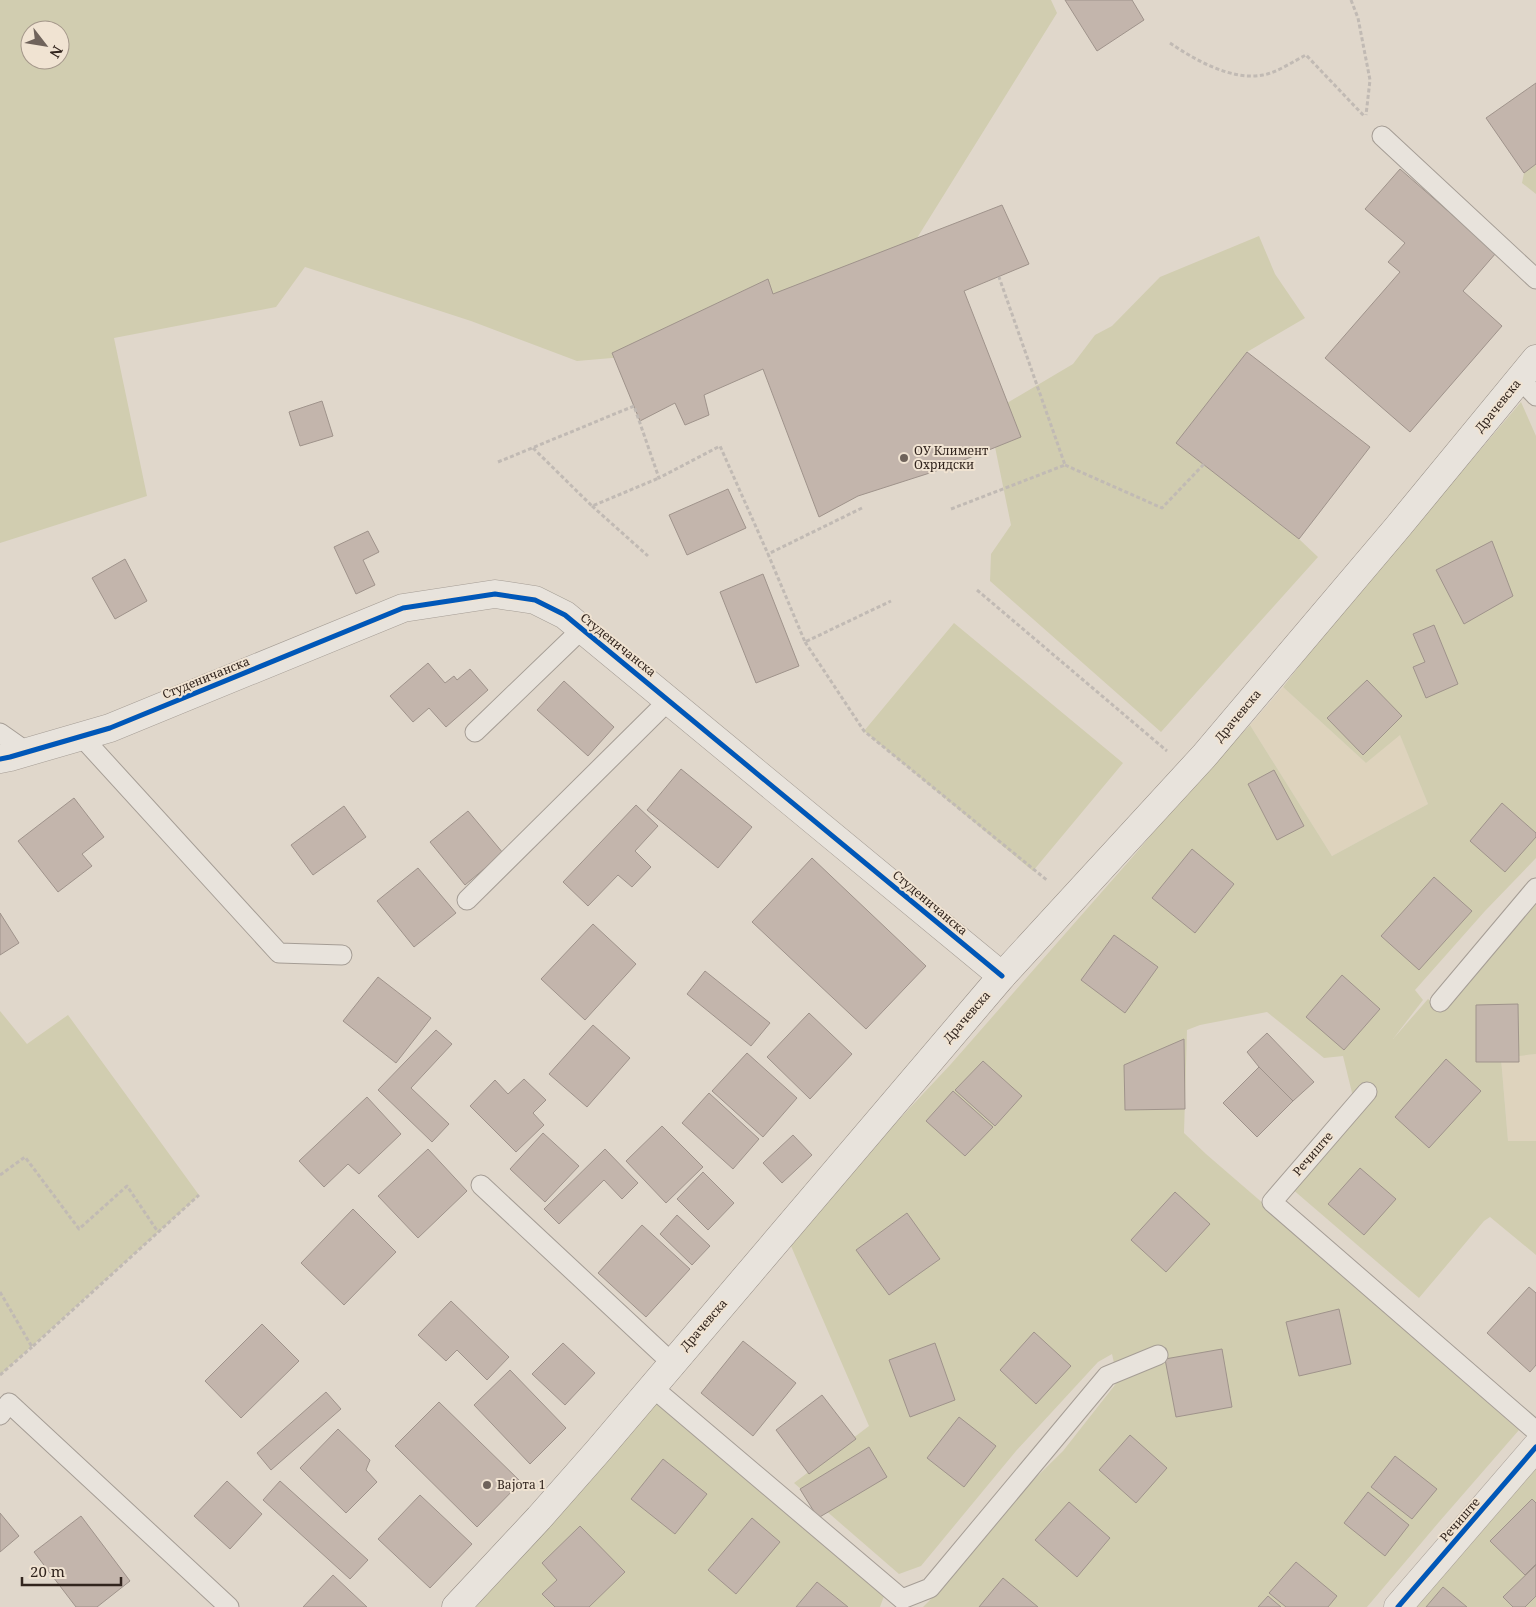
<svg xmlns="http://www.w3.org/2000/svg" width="1536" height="1607" font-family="'Noto Serif',serif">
	<rect width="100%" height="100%" fill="#e0d7cb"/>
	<path fill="#ded3bd" d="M1283 687 1366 763 1400 734 1428 804 1332 856 1250 725Z
		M1536 1054V1141H1508L1501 1057Z"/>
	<path fill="#d1cdb0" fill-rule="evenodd" d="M0 0H1051L1057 13 881 296 740 347 577 361 471 321 305 267 276 307 114 338 147 496 0 543ZM30 30H60V60H30Z
		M1536 164V194L1522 183 1524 173Z
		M1259 236 1275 274 1305 318 1247 352 1177 443 1299 539 1318 557 1161 732 990 581 991 554 1011 525 995 447 1021 437 1007 403 1073 364 1095 335 1112 326 1160 277Z
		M1521 402 1536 436V858L1485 911 1415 990 1423 1000 1393 1039 1428 999 1441 1009 1536 901V1054L1501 1058 1508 1141H1536V1255L1490 1217 1484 1221 1419 1298 1291 1188 1356 1109 1343 1056 1324 1058 1267 1012 1200 1025 1187 1030 1184 1133 1206 1154 1353 1281 1396 1322 1519 1430 1439 1522 1367 1607H923L942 1588 1000 1513 1063 1451 1118 1381 1112 1354 1098 1362 1016 1451 921 1566 899 1574 794 1483 869 1426 791 1246 892 1127 951 1064 1136 853 1187 792 1250 725 1332 856 1428 804 1400 735 1366 763 1283 687 1331 625Z
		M954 623 1123 763 1033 871 864 731Z
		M0 1011 27 1044 68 1015 199 1195 0 1375Z
		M657 1402 884 1596 880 1607H476L504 1574 593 1478Z
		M1536 1464V1607H1411Z"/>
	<path fill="#c3b5ac" stroke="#9f938b" d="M1065 0H1132L1144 20 1097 51Z
		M1536 83V164L1524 173 1486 118Z
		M1400 169 1496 253 1463 291 1502 326 1410 432 1325 358 1400 272 1388 262 1405 243 1365 209Z
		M1002 205 1029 264 964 291 1021 437 939 470 858 496 819 517 763 369 704 395 709 415 685 425 675 403 640 421 612 353 768 279 773 294Z
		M1247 352 1370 447 1299 539 1176 443Z
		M322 401 333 436 300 446 289 412Z
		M728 489 746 528 687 555 669 515Z
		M368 531 379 552 363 560 375 585 356 594 334 547Z
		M1492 541 1513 596 1464 624 1436 570Z
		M125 559 147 601 115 619 92 578Z
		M763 574 799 666 756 683 720 592Z
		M1434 625 1458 684 1426 698 1413 667 1425 662 1413 634Z
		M428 663 445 683 454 676 457 680 470 669 488 690 446 727 429 708 413 722 390 696Z
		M1367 680 1402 716 1363 755 1327 718Z
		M564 681 614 727 588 756 537 710Z
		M681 769 752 827 718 868 647 810Z
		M1274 770 1304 826 1277 840 1248 784Z
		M74 798 104 837 82 854 92 866 58 892 18 841Z
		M1502 803 1536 833V837L1505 872 1470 841Z
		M636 805 658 826 635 851 651 867 632 887 618 875 588 906 563 882Z
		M344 806 366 837 313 875 291 845Z
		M468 811 503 853 465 885 430 842Z
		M1192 849 1234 884 1195 933 1152 898Z
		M812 858 926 966 866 1029 752 922Z
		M418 868 456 913 414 947 377 901Z
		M1434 877 1472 911 1419 970 1381 936Z
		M0 913 19 943 0 955Z
		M593 924 636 964 585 1020 541 979Z
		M1114 935 1158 967 1125 1013 1081 980Z
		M705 971 770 1023 751 1046 687 994Z
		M1342 975 1380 1009 1344 1050 1306 1017Z
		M378 977 431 1018 396 1063 343 1021Z
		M1518 1004 1519 1062H1476V1005Z
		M809 1013 852 1054 810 1099 767 1057Z
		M593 1025 630 1058 587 1107 549 1074Z
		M436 1030 452 1044 411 1088 449 1124 432 1142 378 1090Z
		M1267 1033 1314 1082 1293 1101 1259 1067 1247 1052Z
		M1184 1039 1185 1109 1125 1110 1124 1065Z
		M747 1053 797 1098 763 1137 712 1091Z
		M1446 1059 1481 1091 1429 1148 1395 1117Z
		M983 1061 1022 1096 995 1126 955 1090Z
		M1259 1067 1293 1101 1257 1137 1223 1103Z
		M524 1079 546 1100 533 1113 544 1125 516 1152 470 1106 495 1080 508 1094Z
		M953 1091 993 1127 965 1156 926 1121Z
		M709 1093 759 1139 733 1169 682 1123Z
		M367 1097 401 1134 359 1174 348 1164 324 1187 299 1161Z
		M662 1126 703 1167 666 1203 626 1161Z
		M543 1133 579 1166 545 1202 510 1169Z
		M793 1135 812 1155 782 1183 763 1163Z
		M428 1149 467 1191 418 1238 378 1196Z
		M605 1149 638 1183 622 1199 604 1180 559 1224 544 1209Z
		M1360 1168 1396 1199 1364 1235 1328 1204Z
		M703 1172 734 1203 708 1230 677 1199Z
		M1175 1192 1210 1224 1166 1272 1131 1240Z
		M353 1209 396 1252 344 1305 301 1263Z
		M907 1213 940 1259 889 1295 856 1250Z
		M677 1215 710 1246 692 1265 660 1234Z
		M642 1225 690 1269 646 1317 598 1273Z
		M1529 1287 1536 1293V1365L1530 1372 1487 1333Z
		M451 1301 509 1357 487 1380 457 1350 446 1361 418 1335Z
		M1339 1309 1351 1364 1299 1376 1286 1322Z
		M262 1324 299 1361 241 1418 205 1381Z
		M1034 1332 1071 1366 1036 1404 1000 1370Z
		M743 1341 796 1383 753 1436 701 1393Z
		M563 1343 595 1373 565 1405 532 1374Z
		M935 1343 955 1400 910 1417 889 1360Z
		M1222 1349 1232 1407 1176 1417 1165 1359Z
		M510 1370 566 1428 530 1464 474 1405Z
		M326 1392 341 1409 271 1470 257 1453Z
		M822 1395 856 1439 809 1474 776 1430Z
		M439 1402 521 1482 477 1527 395 1446Z
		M959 1417 996 1446 964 1487 927 1458Z
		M338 1429 370 1460 366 1470 377 1482 346 1513 300 1468Z
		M1130 1435 1167 1468 1136 1503 1099 1470Z
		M869 1447 887 1477 818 1518 800 1489Z
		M1395 1456 1437 1489 1412 1519 1371 1487Z
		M663 1459 707 1494 675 1534 631 1499Z
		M227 1481 262 1514 230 1549 194 1516Z
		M280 1481 368 1560 350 1579 263 1500Z
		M1368 1492 1409 1525 1385 1556 1344 1523Z
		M420 1495 472 1544 430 1588 378 1539Z
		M1532 1499 1536 1503V1564L1525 1575 1490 1541Z
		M1069 1502 1110 1538 1077 1577 1035 1540Z
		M0 1513 19 1536 0 1552Z
		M81 1516 130 1581 97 1607H76L34 1552Z
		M752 1518 780 1542 736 1594 708 1570Z
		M580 1526 625 1572 589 1607H555L542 1594 557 1580 542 1563Z
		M1296 1562 1337 1596 1328 1607H1286L1269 1593Z
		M1536 1565V1596L1525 1607H1513L1503 1597Z
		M333 1575 367 1607H303Z
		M1003 1578 1038 1607H979Z
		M817 1582 848 1607H796Z
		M1443 1587 1467 1607H1426Z
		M1268 1596 1281 1607H1258Z"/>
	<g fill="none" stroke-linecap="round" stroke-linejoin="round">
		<defs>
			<path id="lane" d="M1382 136 1536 279
				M1520 379 1536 396
				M475 732 582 629
				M0 733 27 752
				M81 736 279 953 342 955
				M467 900 669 700
				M1440 1002 1536 888
				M1367 1092 1272 1202 1536 1431
				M481 1185 672 1363
				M652 1387 902 1599 930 1588 1107 1376 1158 1355
				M0 1415 9 1403 229 1607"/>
			<path id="street" d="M0 759 10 757 110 728 403 608 495 594 535 600 565 615 1002 976
				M1398 1607 1536 1447"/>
			<path id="secondary" d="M456 1607 539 1518 598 1451 1002 976 1204 756 1397 528 1536 359"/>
		</defs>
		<use href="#lane" stroke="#a59d95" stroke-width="21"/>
		<use href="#street" stroke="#a59d95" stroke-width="29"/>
		<use href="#secondary" stroke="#958c84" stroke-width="29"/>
		<path stroke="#c1bab4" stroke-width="3" stroke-dasharray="4 2.5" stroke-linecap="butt" d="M1351 0 1358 18 1370 80 1366 115
			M1170 43C1195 60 1232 81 1263 75 1276 73 1294 61 1306 55L1365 117
			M533 448 592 506 659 478
			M498 462 634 406 659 478 720 446 768 554
			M1065 465 1162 508 1204 464
			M592 506 648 556
			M862 508 768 554 805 642 891 601
			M951 509 1065 465 999 277
			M977 590 1167 751
			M805 642 864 731 1048 881
			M0 1175 25 1157 79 1229 127 1186 158 1232
			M0 1292 32 1347 199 1195
			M0 1375 32 1347"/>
		<use href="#lane" stroke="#e8e3dc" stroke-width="19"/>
		<use href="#street" stroke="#e8e3dc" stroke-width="28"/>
		<use href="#secondary" stroke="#e8e3dc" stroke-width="28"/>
		<defs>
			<path id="cycleway" d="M0 759 10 757 110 728 403 608 495 594 535 600 565 615 1002 976
				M1398 1607 1536 1447"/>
		</defs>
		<use href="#cycleway" stroke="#f0e3d2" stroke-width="8"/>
		<use href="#cycleway" stroke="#0057b8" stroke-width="5"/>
	</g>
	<g fill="#6f635b" stroke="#f0e3d2" stroke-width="2">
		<circle cx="904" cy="458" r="5"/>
		<circle cx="487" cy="1485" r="5"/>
	</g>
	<g text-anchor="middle" stroke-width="4" stroke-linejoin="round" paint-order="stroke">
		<g font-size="12" fill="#32251e" stroke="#f0e3d2">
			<text transform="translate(1498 406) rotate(-51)" y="4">Драчевска</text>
			<text transform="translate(618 645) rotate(39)" y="4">Студеничанска</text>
			<text transform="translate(206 678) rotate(-22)" y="4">Студеничанска</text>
			<text transform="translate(1238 716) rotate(-50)" y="4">Драчевска</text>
			<text transform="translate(930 903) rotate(40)" y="4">Студеничанска</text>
			<text transform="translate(967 1017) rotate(-49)" y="4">Драчевска</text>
			<text transform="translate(1313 1154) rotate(-49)" y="4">Речиште</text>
			<text transform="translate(704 1325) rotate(-49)" y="4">Драчевска</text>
			<text transform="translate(1460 1520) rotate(-49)" y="4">Речиште</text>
		</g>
		<g font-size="12" fill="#32251e" stroke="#f0e3d2" text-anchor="start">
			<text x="914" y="455">ОУ Климент<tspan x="914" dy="14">Охридски</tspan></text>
			<text x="497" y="1489">Вајота 1</text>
		</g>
	</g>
	<g transform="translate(45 45) rotate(121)"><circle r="24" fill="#f0e3d2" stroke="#a4978a"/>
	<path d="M0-4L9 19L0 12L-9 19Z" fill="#6f635b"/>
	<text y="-8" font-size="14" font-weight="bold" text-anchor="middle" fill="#32251e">N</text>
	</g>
	<path d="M22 1577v8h99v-8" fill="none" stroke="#32251e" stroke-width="2.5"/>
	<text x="30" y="1577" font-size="15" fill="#32251e" stroke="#f0e3d2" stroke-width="4" paint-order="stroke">20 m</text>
</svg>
